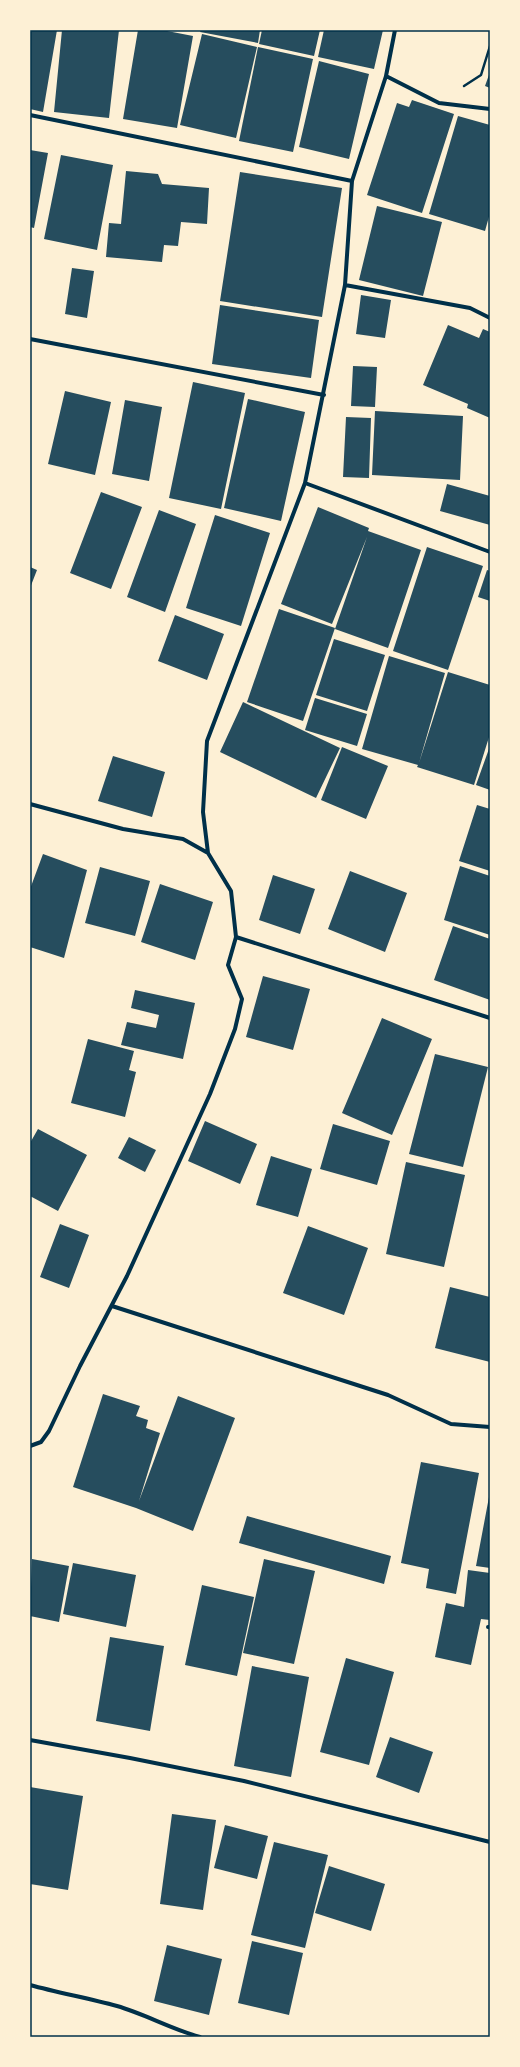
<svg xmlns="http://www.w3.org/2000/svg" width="520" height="2067" font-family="'Asap Condensed',sans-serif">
	<rect width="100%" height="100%" fill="#fdf0d5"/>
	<path fill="#264d5e" d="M30 30H57L43 112 30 109Z
		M62 30H119L109 118 54 112Z
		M138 30H162L193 36 177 128 123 119Z
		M201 30H260L258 43 200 32Z
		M262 30H320L314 56 259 44Z
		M324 30H383L374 69 318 57Z
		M202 34 257 47 236 138 180 125Z
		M258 47 313 59 293 152 239 141Z
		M319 61 369 74 349 159 299 147Z
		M490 72V88L485 86Z
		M412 100 454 114 422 213 367 195 397 103 409 107Z
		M458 116 490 125V213L485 231 429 214Z
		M30 150 48 153 34 228 30 227Z
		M61 155 113 165 97 250 44 239Z
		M126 171 158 174 162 184 209 188 207 224 181 222 178 246 164 245 162 262 106 257 109 223 121 224Z
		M240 172 342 188 322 317 220 301Z
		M377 206 442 222 423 296 359 280Z
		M72 268 94 271 87 318 65 314Z
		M361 295 391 300 385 338 356 334Z
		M220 305 319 320 311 378 212 364Z
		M448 325 479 338 483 329 490 332V418L467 408 468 404 423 385Z
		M353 366 377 367 375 407 351 406Z
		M193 382 245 393 221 509 169 498Z
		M65 391 111 402 95 475 48 464Z
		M248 399 305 412 281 521 224 508Z
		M125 400 162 407 149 481 112 474Z
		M375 411 463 416 460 480 372 475Z
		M346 417 371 418 369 478 343 477Z
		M447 484 490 496V525L440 511Z
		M101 492 142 507 111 589 70 573Z
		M318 507 369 528 368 531 421 550 388 648 335 629 367 537 332 624 281 604Z
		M159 510 196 524 165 612 127 597Z
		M215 515 270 533 241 626 186 608Z
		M427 547 483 566 448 670 393 651Z
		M30 567 37 570 30 588Z
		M487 570 490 571V601L478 597Z
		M279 609 335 628 303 721 247 702Z
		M175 615 224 634 207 680 158 661Z
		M334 639 385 655 367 711 316 695Z
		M389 656 445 673 419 763 448 672 490 685V734L474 785 417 767 418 765 362 749Z
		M315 698 367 714 357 746 305 730Z
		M243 702 340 748 316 798 220 752Z
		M490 746V790L476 785Z
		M342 747 388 766 366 819 321 800Z
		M113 756 165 772 152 817 98 801Z
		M477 805 490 809V871L459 861Z
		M43 854 87 870 64 958 30 947V889Z
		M460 866 490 876V935L444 920Z
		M100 867 150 881 135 936 85 923Z
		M350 871 407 893 385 952 328 929Z
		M273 875 315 889 300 934 259 920Z
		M160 884 213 902 195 960 141 942Z
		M453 926 490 939V1000L434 980Z
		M263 976 310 989 293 1050 246 1037Z
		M135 990 195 1003 183 1059 121 1045 127 1022 156 1028 159 1015 131 1008Z
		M382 1018 432 1039 392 1135 342 1113Z
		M88 1039 134 1051 129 1070 136 1072 125 1117 71 1103Z
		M435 1054 488 1067 463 1167 409 1154Z
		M205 1121 257 1144 240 1184 188 1161Z
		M333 1124 390 1141 377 1185 320 1169Z
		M38 1129 87 1155 58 1211 30 1196V1143Z
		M129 1137 156 1150 145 1172 118 1158Z
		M271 1156 312 1169 298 1217 256 1205Z
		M406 1162 465 1175 444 1267 386 1254Z
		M60 1224 89 1235 69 1288 40 1277Z
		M308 1226 368 1248 344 1315 283 1293Z
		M450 1287 490 1297V1362L435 1348Z
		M103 1394 140 1406 136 1416 148 1420 146 1428 160 1433 139 1501 178 1396 235 1418 193 1531 136 1508 73 1487Z
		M421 1462 479 1473 456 1594 426 1588 429 1569 401 1563Z
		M489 1497H490V1568L476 1566Z
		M247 1516 391 1556 384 1584 239 1543Z
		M32 1559 69 1566 59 1622 30 1616Z
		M264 1559 315 1571 294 1664 243 1653Z
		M73 1563 136 1575 126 1627 63 1614Z
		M468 1570 490 1573V1620L481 1619 471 1665 435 1657 446 1603 464 1607Z
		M202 1585 254 1597 237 1676 185 1665Z
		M110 1637 164 1646 150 1731 96 1721Z
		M346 1658 394 1672 369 1765 320 1752Z
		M252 1666 309 1677 291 1777 234 1766Z
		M390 1737 433 1752 419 1793 376 1777Z
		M30 1787 83 1796 68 1890 30 1884Z
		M172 1814 216 1820 203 1910 160 1904Z
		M225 1825 268 1836 257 1879 214 1868Z
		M274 1842 328 1855 305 1948 251 1935Z
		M329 1866 385 1884 371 1931 315 1913Z
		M252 1941 303 1953 289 2015 238 2003Z
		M167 1945 222 1959 209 2015 154 2001Z"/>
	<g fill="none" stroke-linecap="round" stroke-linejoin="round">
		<path stroke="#003049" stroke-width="2.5" d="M464 86 481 75 490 46"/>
		<path stroke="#003049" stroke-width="4" d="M386 76 439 103 490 109
			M30 115 352 181
			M345 285 470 308 490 318
			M30 339 324 395
			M305 483 490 552
			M30 804 123 829 183 839 208 853
			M236 937 490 1018
			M112 1306 388 1395 451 1424 490 1427
			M30 1446 41 1442 49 1431 80 1366 127 1276 210 1094 235 1029 242 999 228 965 236 937 231 891 208 853 203 812 207 741 305 483 345 285 352 181 386 76 395 30
			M488 1627H490
			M30 1740 130 1758 244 1781 490 1842
			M30 1985C59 1993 88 1998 117 2006 145 2014 171 2029 200 2037"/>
	</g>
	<rect width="520" height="2067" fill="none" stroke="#fdf0d5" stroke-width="62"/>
	<rect x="31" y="31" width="458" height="2005" fill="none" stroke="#003049" stroke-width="1.5"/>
</svg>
